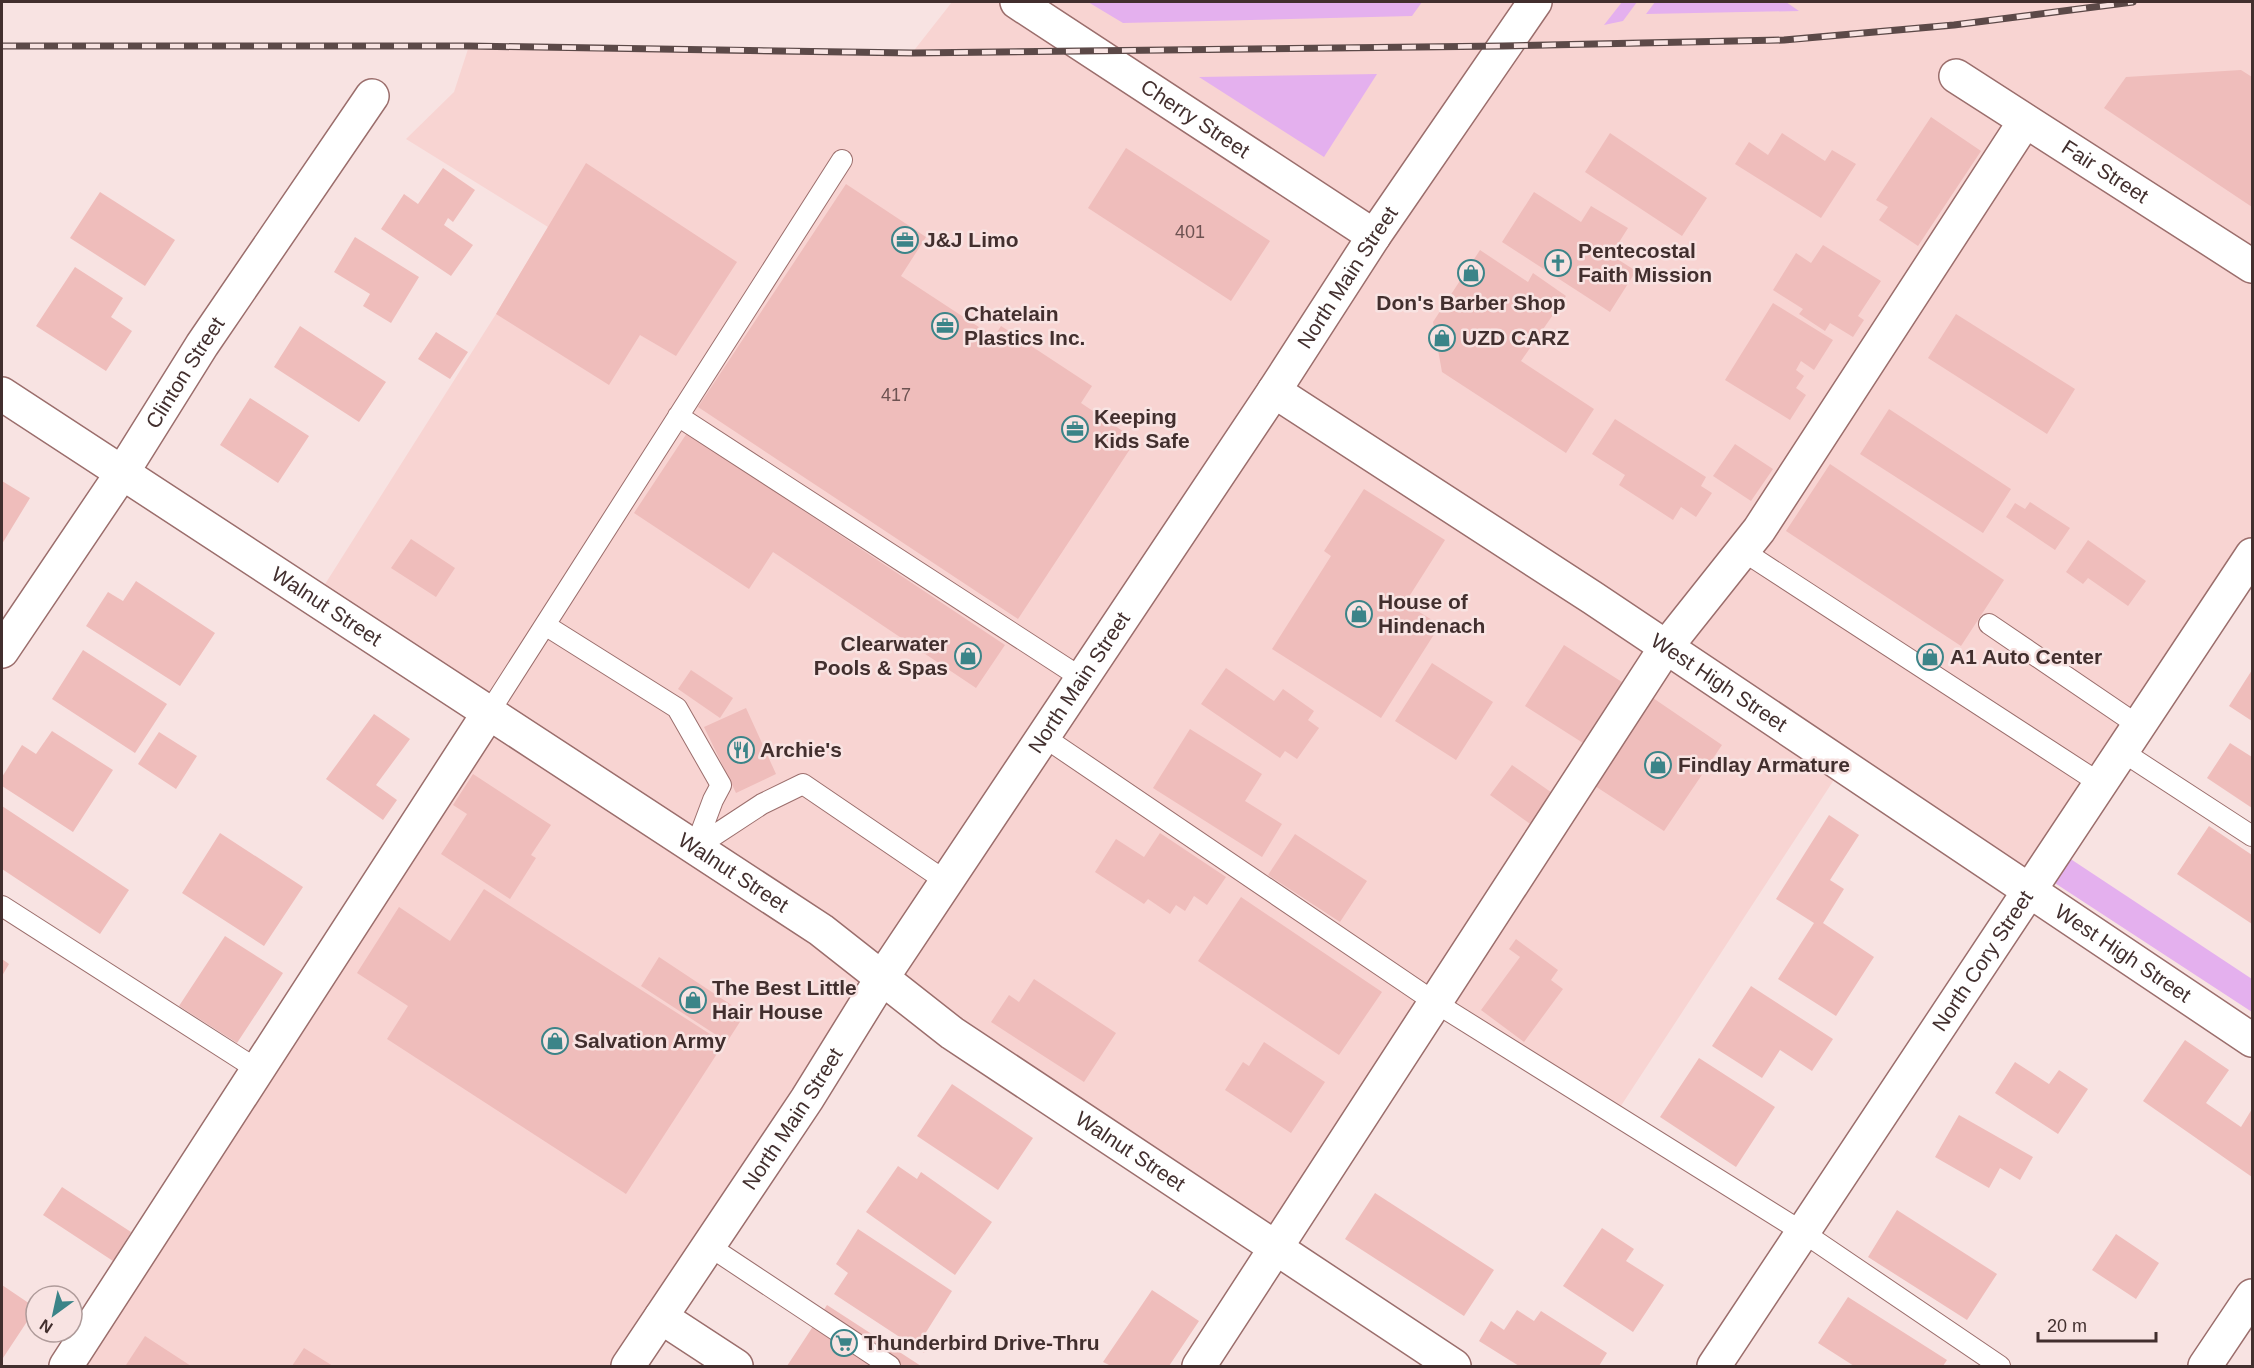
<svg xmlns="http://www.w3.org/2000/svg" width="2254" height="1368" font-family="Helvetica,sans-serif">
	<rect width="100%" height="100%" fill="#f8e3e2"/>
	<path fill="#f8d4d2" d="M952 2H2252V555L2030 891 1843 766 1615 1115 1436 1003 1278 1248 882 978 628 1366H66L488 714 315 600 496 314 548 227 406 139 454 92 469 46 912 53Z"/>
	<path fill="#e4b0ee" d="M1088 2H1422L1412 16 1123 23Z
		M1622 2H1637L1623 21 1604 25Z
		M1655 2H1786L1799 11 1646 14Z
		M1377 74 1324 157 1199 77Z
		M2057 850 2252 979V1012L2041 874Z"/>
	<path fill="#efbdbb" d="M2241 70 2252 77V207L2104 108 2126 77Z
		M1931 117 1981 151 1918 246 1879 220 1888 207 1876 200Z
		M1610 133 1707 198 1682 236 1585 172Z
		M1782 133 1825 161 1832 150 1856 164 1821 218 1735 164 1749 142 1768 155Z
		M1126 148 1270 241 1231 301 1088 208Z
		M586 163 737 262 676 356 640 335 609 385 496 314Z
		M443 168 475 190 453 222 448 218 444 225 473 245 451 276 381 229 404 194 418 204Z
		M846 184 926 237 901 276 994 337 1001 326 1092 386 1081 403 1136 440 1018 619 698 407Z
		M100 192 175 240 145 286 70 238Z
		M1534 192 1581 222 1591 206 1628 228 1611 255 1636 271 1610 312 1502 242Z
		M355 237 419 277 391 323 363 306 370 294 334 272Z
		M1823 245 1881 281 1858 316 1864 320 1853 337 1830 323 1825 331 1799 314 1803 309 1773 290 1796 253 1811 263Z
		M1480 250 1528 282 1533 273 1566 296 1521 361 1594 409 1566 453 1442 372 1433 322Z
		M75 267 123 298 111 317 132 331 106 371 36 326Z
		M1773 303 1833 340 1814 370 1801 361 1796 370 1804 376 1796 388 1806 395 1790 420 1725 380Z
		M1956 314 2075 389 2047 434 1928 358Z
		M300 326 386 382 359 422 274 367Z
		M436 332 468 352 450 379 418 359Z
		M250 398 309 436 278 483 220 445Z
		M1889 409 2011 489 1983 533 1860 454Z
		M1615 419 1706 477 1701 486 1712 493 1696 517 1681 507 1673 520 1619 485 1625 475 1592 454Z
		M687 433 1005 645 976 688 773 552 749 589 634 513Z
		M1735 444 1773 469 1751 501 1713 476Z
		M1830 464 2004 580 1961 646 1786 531Z
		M2 481 30 498 2 544Z
		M1364 489 1445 540 1405 603 1440 625 1381 718 1272 649 1331 556 1324 551Z
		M2030 502 2070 528 2055 550 2006 517 2015 503 2025 509Z
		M411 539 455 568 436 597 391 568Z
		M2088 540 2146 581 2128 606 2088 578 2083 584 2066 572Z
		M136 581 215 633 180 686 86 626 108 592 123 601Z
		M1564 645 1622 682 1583 743 1525 706Z
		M83 650 167 704 135 753 52 699Z
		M1432 663 1493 702 1456 760 1395 721Z
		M1226 668 1274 701 1283 689 1314 711 1308 720 1319 728 1297 759 1285 751 1280 758 1201 704Z
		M691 670 733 698 720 718 678 689Z
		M2252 670V721L2229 706Z
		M1653 698 1722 745 1664 831 1595 786Z
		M746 708 776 774 736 793 704 727Z
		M374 714 410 739 376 785 397 800 383 820 326 779Z
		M1190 729 1262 774 1245 801 1282 824 1262 857 1153 788Z
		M52 731 113 770 73 832 2 786V777L22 745 36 754Z
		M159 732 197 756 176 789 138 764Z
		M2230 743 2252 757V808L2207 778Z
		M1512 765 1555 795 1533 826 1490 795Z
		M473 774 551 825 531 855 536 858 510 899 441 854 467 814 453 805Z
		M2 806 129 890 100 934 2 869Z
		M1829 815 1859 835 1830 880 1844 889 1823 923 1874 957 1836 1016 1778 979 1814 923 1776 899Z
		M2209 826 2252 855V924L2177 874Z
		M220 833 303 887 264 946 182 893Z
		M1160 833 1226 877 1207 905 1194 896 1185 911 1176 905 1170 914 1148 899 1144 904 1095 872 1116 839 1144 857Z
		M1295 834 1367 881 1340 922 1268 875Z
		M484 889 724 1043 626 1194 387 1039 408 1006 357 973 399 907 450 941Z
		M1241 897 1382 992 1339 1055 1198 961Z
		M225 936 283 973 237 1043 179 1006Z
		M1516 939 1558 970 1551 980 1563 989 1524 1042 1481 1010 1520 957 1509 949Z
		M659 957 745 1014 727 1042 641 986Z
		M2 959 9 964 2 976Z
		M1034 979 1116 1033 1084 1082 991 1022 1009 995 1019 1002Z
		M1751 986 1833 1039 1812 1071 1780 1050 1762 1078 1712 1046Z
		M2185 1040 2229 1070 2206 1103 2241 1127 2252 1109V1177L2143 1101Z
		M1264 1042 1325 1082 1291 1133 1225 1090 1243 1062 1249 1066Z
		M1699 1058 1775 1107 1736 1167 1660 1117Z
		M2015 1062 2049 1084 2059 1070 2088 1089 2058 1134 1995 1093Z
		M952 1084 1033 1138 998 1190 917 1136Z
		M1959 1115 2033 1157 2020 1180 2000 1168 1989 1188 1935 1157Z
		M898 1166 917 1179 921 1172 992 1222 955 1275 866 1212Z
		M62 1187 131 1232 113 1261 43 1215Z
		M1375 1193 1494 1270 1464 1316 1345 1239Z
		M1897 1210 1997 1274 1967 1320 1868 1257Z
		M1602 1228 1634 1249 1626 1261 1664 1285 1633 1332 1563 1286Z
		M858 1229 952 1291 923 1337 931 1342 924 1353 834 1294 848 1273 836 1264Z
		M2116 1234 2159 1263 2136 1299 2092 1270Z
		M2 1285 36 1308 3 1358 2 1357Z
		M1152 1290 1199 1321 1169 1366H1111L1103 1362Z
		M1848 1297 1947 1360 1943 1366H1854L1818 1343Z
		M827 1305 921 1366H787Z
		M1517 1310 1534 1321 1541 1311 1607 1353 1599 1366H1519L1479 1341 1491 1321 1504 1330Z
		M145 1336 191 1366H129L126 1365Z
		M304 1348 333 1366H292Z"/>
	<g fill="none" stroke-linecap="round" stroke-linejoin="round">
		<defs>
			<path id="lane" d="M678 416 1083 679
				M1743 551 2101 784
				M1989 624 2139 726
				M545 625 677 708 721 785 713 800 695 848
				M488 714 842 160
				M1044 737 1436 1003 1804 1233 2000 1366
				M2123 752 2252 836
				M695 848 762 804 803 784 947 882
				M2 906 258 1070
				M709 1246 890 1366"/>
			<g id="street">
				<path id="s1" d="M1017 2 1374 236"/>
				<path id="s2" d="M1956 76 2252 266"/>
				<path id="s3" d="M2 651 122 473 202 345 372 96"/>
				<path id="s4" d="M2030 891 2252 1040"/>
				<path id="s5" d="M882 978 952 1033 1454 1366"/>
				<path d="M661 1317 736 1366"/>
				<path d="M66 1366 488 714"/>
				<path d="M1199 1366 1666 647 1759 530 2025 121"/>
				<path d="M2205 1366 2252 1296"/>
			</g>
			<g id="secondary">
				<path id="s6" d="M1274 391 1593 598 2030 891"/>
				<path id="s7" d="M2 394 821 930 882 978"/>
				<path id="s8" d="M1714 1366 2252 555"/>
			</g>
			<g id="primary">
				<path id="s9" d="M628 1366 807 1099 882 978 1274 391 1374 236 1535 2"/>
			</g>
		</defs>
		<use href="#lane" stroke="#9b6e6c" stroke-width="22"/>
		<use href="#street" stroke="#9b6e6c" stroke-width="36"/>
		<use href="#secondary" stroke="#9b6e6c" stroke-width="36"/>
		<use href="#primary" stroke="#9b6e6c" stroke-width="36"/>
		<use href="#lane" stroke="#fff" stroke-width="20"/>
		<use href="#street" stroke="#fff" stroke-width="33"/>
		<use href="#secondary" stroke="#fff" stroke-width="33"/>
		<use href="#primary" stroke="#fff" stroke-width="33"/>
		<defs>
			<path id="rail" d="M2 46H469L912 53 1503 46 1784 40 1954 25 2133 2"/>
		</defs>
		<use href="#rail" stroke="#5c4948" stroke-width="7"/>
		<use href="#rail" stroke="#f8e3e2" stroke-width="4.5" stroke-dasharray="14" stroke-linecap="butt"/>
	</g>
	<defs>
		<symbol id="office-ring" viewBox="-11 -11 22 22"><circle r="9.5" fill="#f8e3e2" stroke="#3b8488" stroke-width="1.5"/><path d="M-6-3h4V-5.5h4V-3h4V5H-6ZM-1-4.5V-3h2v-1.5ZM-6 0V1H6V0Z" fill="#3b8488"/></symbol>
		<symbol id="church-ring" viewBox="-11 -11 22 22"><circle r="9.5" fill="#f8e3e2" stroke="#3b8488" stroke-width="1.5"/><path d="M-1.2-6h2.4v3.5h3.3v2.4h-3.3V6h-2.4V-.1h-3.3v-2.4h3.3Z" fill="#3b8488"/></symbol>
		<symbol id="shop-ring" viewBox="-11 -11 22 22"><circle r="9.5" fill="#f8e3e2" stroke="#3b8488" stroke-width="1.5"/><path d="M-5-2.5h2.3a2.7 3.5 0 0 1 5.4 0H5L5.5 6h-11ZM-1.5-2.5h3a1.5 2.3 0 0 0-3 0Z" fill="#3b8488"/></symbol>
		<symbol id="restaurant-ring" viewBox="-11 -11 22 22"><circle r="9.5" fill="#f8e3e2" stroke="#3b8488" stroke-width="1.5"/><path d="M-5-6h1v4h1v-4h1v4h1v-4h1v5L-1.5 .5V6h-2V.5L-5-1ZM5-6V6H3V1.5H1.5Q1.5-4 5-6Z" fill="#3b8488"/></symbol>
		<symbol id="supermarket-ring" viewBox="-11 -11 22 22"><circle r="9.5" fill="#f8e3e2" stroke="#3b8488" stroke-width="1.5"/><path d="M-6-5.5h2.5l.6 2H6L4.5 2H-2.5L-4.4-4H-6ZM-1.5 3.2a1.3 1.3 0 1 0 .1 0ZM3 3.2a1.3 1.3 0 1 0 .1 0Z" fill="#3b8488"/></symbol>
	</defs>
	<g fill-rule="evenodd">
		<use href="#office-ring" x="890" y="225" width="30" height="30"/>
		<use href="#church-ring" x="1543" y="248" width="30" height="30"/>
		<use href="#shop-ring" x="1456" y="258" width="30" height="30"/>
		<use href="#office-ring" x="930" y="311" width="30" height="30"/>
		<use href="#shop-ring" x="1427" y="323" width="30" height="30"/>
		<use href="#office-ring" x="1060" y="414" width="30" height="30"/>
		<use href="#shop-ring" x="1344" y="599" width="30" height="30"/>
		<use href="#shop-ring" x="953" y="641" width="30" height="30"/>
		<use href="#shop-ring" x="1915" y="642" width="30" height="30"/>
		<use href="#restaurant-ring" x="726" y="735" width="30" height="30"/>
		<use href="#shop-ring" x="1643" y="750" width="30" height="30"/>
		<use href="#shop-ring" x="678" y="985" width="30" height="30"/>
		<use href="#shop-ring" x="540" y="1026" width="30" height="30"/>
		<use href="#supermarket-ring" x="829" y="1328" width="30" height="30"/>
	</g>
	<g text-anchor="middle" stroke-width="5" stroke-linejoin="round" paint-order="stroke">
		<g font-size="18" fill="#6d5251">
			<text x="1190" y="238">401</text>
			<text x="896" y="401">417</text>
		</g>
		<g font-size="21" fill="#422f2e" stroke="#f8e3e2">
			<text dy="7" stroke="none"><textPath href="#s1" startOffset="213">Cherry Street</textPath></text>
			<text dy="7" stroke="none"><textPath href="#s2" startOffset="177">Fair Street</textPath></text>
			<text dy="7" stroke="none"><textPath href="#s9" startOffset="1305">North Main Street</textPath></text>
			<text dy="7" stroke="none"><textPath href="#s3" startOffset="333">Clinton Street</textPath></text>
			<text dy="7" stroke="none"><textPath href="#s7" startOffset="388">Walnut Street</textPath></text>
			<text dy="7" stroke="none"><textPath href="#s9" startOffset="819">North Main Street</textPath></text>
			<text dy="7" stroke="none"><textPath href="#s6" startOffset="532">West High Street</textPath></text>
			<text dy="7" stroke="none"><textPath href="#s7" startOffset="874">Walnut Street</textPath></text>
			<text dy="7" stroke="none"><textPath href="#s4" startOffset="112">West High Street</textPath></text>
			<text dy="7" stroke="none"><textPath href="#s8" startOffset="486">North Cory Street</textPath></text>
			<text dy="7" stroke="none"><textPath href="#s9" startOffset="297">North Main Street</textPath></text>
			<text dy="7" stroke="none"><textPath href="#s5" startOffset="303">Walnut Street</textPath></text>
		</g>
		<g font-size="21" font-weight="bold" fill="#422f2e" stroke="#f8e3e2" text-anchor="start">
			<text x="924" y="247">J&amp;J Limo</text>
			<text x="1578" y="258">Pentecostal<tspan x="1578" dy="24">Faith Mission</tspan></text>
			<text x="1471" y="310" text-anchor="middle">Don's Barber Shop</text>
			<text x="964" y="321">Chatelain<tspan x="964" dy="24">Plastics Inc.</tspan></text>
			<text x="1462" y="345">UZD CARZ</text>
			<text x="1094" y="424">Keeping<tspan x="1094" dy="24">Kids Safe</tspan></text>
			<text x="1378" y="609">House of<tspan x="1378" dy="24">Hindenach</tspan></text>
			<text x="948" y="651" text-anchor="end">Clearwater<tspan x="948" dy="24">Pools &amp; Spas</tspan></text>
			<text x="1950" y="664">A1 Auto Center</text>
			<text x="760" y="757">Archie's</text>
			<text x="1678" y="772">Findlay Armature</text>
			<text x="712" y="995">The Best Little<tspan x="712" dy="24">Hair House</tspan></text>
			<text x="574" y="1048">Salvation Army</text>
			<text x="864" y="1350">Thunderbird Drive-Thru</text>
		</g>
	</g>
	<rect width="2254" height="1368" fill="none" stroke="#422f2e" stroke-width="6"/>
	<g transform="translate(54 1314) rotate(213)"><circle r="28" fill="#f8e3e2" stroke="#af9b9a" stroke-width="1.5"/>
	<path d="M0-4.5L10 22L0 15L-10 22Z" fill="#3b8488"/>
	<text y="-9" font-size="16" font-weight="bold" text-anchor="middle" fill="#422f2e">N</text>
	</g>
	<path d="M2038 1332v9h118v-9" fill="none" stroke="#422f2e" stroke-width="3"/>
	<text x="2047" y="1332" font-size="18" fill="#422f2e" stroke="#f8e3e2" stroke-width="4.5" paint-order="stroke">20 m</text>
</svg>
